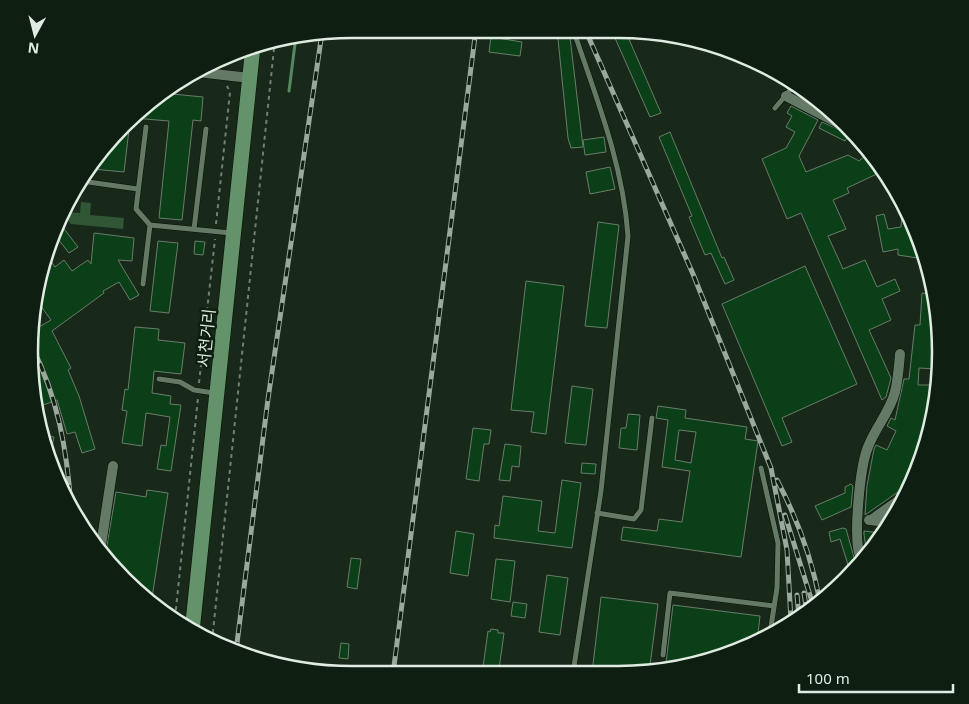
<svg xmlns="http://www.w3.org/2000/svg" width="969" height="704" font-family="'Noto Sans','Noto Sans KR',sans-serif">
	<rect width="100%" height="100%" fill="#18291a"/>
	<path fill="#305636" d="M81 202 91 203 90 215 124 218 123 229 71 224 67 219V212L80 213Z"/>
	<g fill="none" stroke-linecap="round" stroke-linejoin="round">
		<path stroke="#558860" stroke-width="3" d="M289 91 296 36"/>
	</g>
	<path fill="#0b3f18" stroke="#687c6a" fill-rule="evenodd" d="M557 29H569L583 147 571 148 568 138Z
		M611 29 625 30 661 113 650 117Z
		M491 37 522 42 520 56 489 52Z
		M162 93 203 97 201 121 193 120 182 220 159 218 169 121 133 118Z
		M791 106 818 120 799 156 806 172 848 155 859 161 866 155 877 162 881 172 847 188 849 193 833 200 846 229 828 236 843 269 865 260 877 287 895 279 900 291 882 299 891 320 869 330 891 378 886 397 882 400 801 213 787 219 762 159 786 148 795 132 786 127 792 116 787 113Z
		M130 121 124 172 93 169 94 162 109 139Z
		M822 122 849 134 845 141 819 128Z
		M670 132 722 258 724 257 734 280 725 284 711 253 705 255 689 217 692 216 659 137Z
		M604 137 606 152 585 155 583 140Z
		M610 167 615 189 590 194 586 172Z
		M884 214 888 229 901 227 902 214 924 259 898 255V249L883 252 876 216Z
		M58 221 78 247 69 253 54 234Z
		M598 222 619 225 607 328 585 326Z
		M94 233 134 238 132 261 118 260 139 295 130 300 119 282 103 291 104 293 52 331 71 368 68 370 79 396 95 449 82 453 75 432 67 434 57 400 35 408 31 394 32 331 51 320 35 298 48 257 55 267 64 260 72 271 88 260 91 264Z
		M158 241 178 243 169 313 150 311Z
		M195 241 205 242 203 255 194 254Z
		M805 266 857 384 784 417 782 418 792 442 782 446 722 304Z
		M526 281 564 286 546 434 531 432 534 412 511 410Z
		M922 293 931 294 936 369 919 368 918 385H937V395L904 492H898L865 515 867 486 874 449 876 445 887 450 896 431 887 426 891 418 895 420 904 379H909L915 325H920Z
		M135 327 159 329 158 340 185 343 181 374 154 371 152 393 171 396 170 404 181 405 171 471 157 469 161 445 166 446 170 417 146 413 142 446 122 443 127 411 122 410 125 389 128 390Z
		M572 386 593 389 586 445 565 443Z
		M658 406 686 410 685 418 747 427 745 439 758 441 741 557 621 540 623 527 657 531 659 519 682 522 690 471 662 467 668 420 656 418ZM679 430 696 432 691 463 675 460Z
		M628 414 640 415 637 450 619 448 621 428H626Z
		M473 428 491 430 489 444H484L479 481 466 479Z
		M42 435 54 437 52 447 45 446Z
		M505 444 521 446 519 467 512 466 510 481 499 480Z
		M582 463 596 464 595 474 581 473Z
		M562 480 581 483 572 548 494 538 495 525 499 526 503 496 542 501 538 531 555 533Z
		M851 484 853 486 851 507 822 520 815 506 845 493V487Z
		M147 490 168 493 152 598 105 557 116 492 146 497Z
		M843 528 846 529 855 561 849 568 840 539 831 542 829 532Z
		M456 531 474 534 468 576 450 573Z
		M864 531 880 533 866 549 864 534Z
		M351 558 361 559 357 589 347 587Z
		M496 559 515 561 510 602 491 599Z
		M547 575 568 578 560 635 539 632Z
		M601 597 658 604 649 673H592Z
		M513 602 527 604 525 618 511 616Z
		M673 605 760 616 757 642 741 651 665 671Z
		M491 629 498 630V633H504L499 669H494L493 671 485 670 486 668 483 667 488 631 490 632Z
		M341 643 349 644 348 659 339 658Z"/>
	<g fill="none" stroke-linecap="round" stroke-linejoin="round">
		<defs>
			<path id="service" d="M775 108 796 83
				M146 127 136 209 150 225 231 233
				M81 181 138 189
				M194 229 206 129
				M143 284 150 225
				M159 379 180 382 194 390 214 393
				M761 468 778 543 777 588 770 633
				M597 513 634 519 641 510 652 418
				M663 655 670 593 774 606
				M573 673 601 491 628 236C623 164 596 97 573 29"/>
			<path id="minor" d="M197 72 250 78
				M786 96 840 124
				M869 520 889 522
				M871 520 902 498
				M100 552 113 466
				M860 556C853 537 860 466 868 447 875 428 890 412 895 392 898 380 899 366 900 354"/>
			<path id="primary" d="M192 632 253 46"/>
		</defs>
		<use href="#service" stroke="#031205" stroke-width="6"/>
		<use href="#minor" stroke="#031205" stroke-width="11"/>
		<use href="#primary" stroke="#031205" stroke-width="16"/>
		<path stroke="#728074" stroke-width="2" stroke-dasharray="4 4" stroke-linecap="butt" d="M225 64 233 61 234 55
			M216 224 230 92 227 86
			M199 383 215 239
			M175 618 198 398
			M212 641 275 39"/>
		<use href="#service" stroke="#657967" stroke-width="5"/>
		<use href="#minor" stroke="#657967" stroke-width="10"/>
		<use href="#primary" stroke="#64926b" stroke-width="15"/>
		<defs>
			<path id="rail" d="M585 29 693 274 771 468 787 550 791 621
				M32 347C58 398 67 450 71 507
				M777 480C797 518 812 559 820 602
				M785 515 814 608
				M804 593 807 612
				M797 595 799 617
				M236 651 268 399 322 33
				M393 674 476 29"/>
		</defs>
		<use href="#rail" stroke="#9ba89c" stroke-width="5"/>
		<use href="#rail" stroke="#0e1f11" stroke-width="3" stroke-dasharray="9" stroke-linecap="butt"/>
	</g>
	<g text-anchor="middle" stroke-width="5" stroke-linejoin="round" paint-order="stroke">
		<g font-size="16" fill="#e0ebe1" stroke="#0e1f11">
			<text transform="translate(206 338) rotate(-84)" y="6">서천거리</text>
		</g>
	</g>
	<path d="M0 0H969V704H0ZM352 38H618A314 314 0 0 1 932 352V352A314 314 0 0 1 618 666H352A314 314 0 0 1 38 352V352A314 314 0 0 1 352 38Z" fill="#0e1f11" fill-rule="evenodd"/>
	<path fill="none" stroke="#e0ebe1" stroke-width="2.5" d="M352 38H618A314 314 0 0 1 932 352V352A314 314 0 0 1 618 666H352A314 314 0 0 1 38 352V352A314 314 0 0 1 352 38Z"/>
	<g transform="translate(35 35) rotate(187)" stroke="#0e1f11" stroke-width="4" paint-order="stroke">
	<path d="M0-4L9 19L0 12L-9 19Z" fill="#e0ebe1"/>
	<text y="-8" font-size="14" font-weight="bold" text-anchor="middle" fill="#e0ebe1">N</text>
	</g>
	<path d="M799 684v8h154v-8" fill="none" stroke="#e0ebe1" stroke-width="2.5"/>
	<text x="806" y="684" font-size="15" fill="#e0ebe1" stroke="#0e1f11" stroke-width="4" paint-order="stroke">100 m</text>
</svg>
